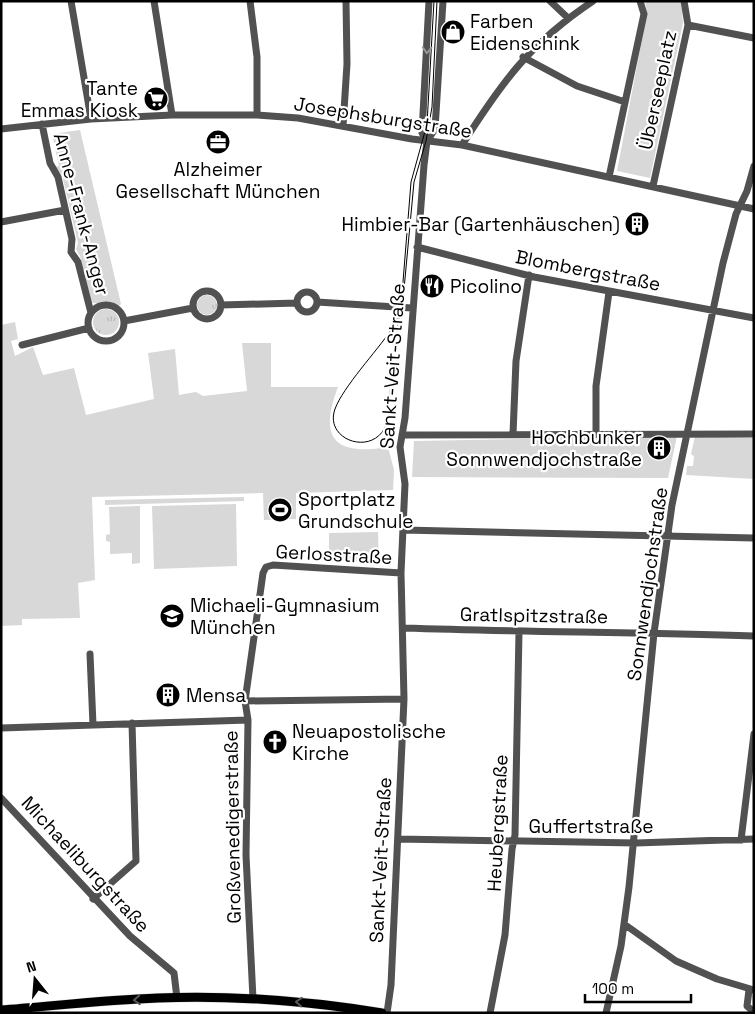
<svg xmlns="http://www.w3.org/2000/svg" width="755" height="1014" font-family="'Space Grotesk',sans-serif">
	<defs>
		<pattern id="grass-tufts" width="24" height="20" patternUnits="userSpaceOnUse" patternTransform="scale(1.25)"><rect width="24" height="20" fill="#d8d8d8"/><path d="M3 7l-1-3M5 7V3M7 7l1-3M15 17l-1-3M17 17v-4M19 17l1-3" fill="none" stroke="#b8b8b8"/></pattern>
	</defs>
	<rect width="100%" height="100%" fill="#fff"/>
	<path fill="url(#grass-tufts)" d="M197 305a10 10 0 1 1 20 0a10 10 0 1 1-20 0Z
		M93 322a13 13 0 1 1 26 0a13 13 0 1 1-26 0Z"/>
	<path fill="#d8d8d8" d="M645 1H681L683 23 650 178 617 171 647 13Z
		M80 130 121 304 119 306C107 298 101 306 91 302L80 256 76 249 78 243 62 175 54 167 59 166 52 134Z
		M15 322 18 339 11 341 15 356 33 347 43 375 74 368 86 415 154 399 148 353 175 349 179 395 196 392 203 396 247 391 242 343H271V387H338C318 439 335 456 388 447L394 470 393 490 296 493V519L264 520 263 493 92 497 95 580 78 583 80 618 22 619V625L1 626V325Z
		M677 436 668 478 412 477 414 441Z
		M695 436 754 438V479L686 475 687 466H693L694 456 691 454Z
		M244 497V501L105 505V500Z
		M236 504 237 566 154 569 152 506Z
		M140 506V563L132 564V553L110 554V542L106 541V535L110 534 109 507Z
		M378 532 379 563 332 560V555H329V533Z"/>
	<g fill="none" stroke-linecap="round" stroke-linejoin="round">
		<defs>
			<path id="major" d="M1 1010C53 1006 105 1000 158 998 233 995 308 1001 382 1013"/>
		</defs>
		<use href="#major" stroke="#dbdbdb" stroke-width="10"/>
		<path stroke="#515151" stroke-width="7" d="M71 1 91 119
			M154 1 172 115
			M250 1 257 57V115
			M550 1 568 18
			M688 25 754 38
			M523 57 577 86 625 102
			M42 124 50 163 58 177 72 239 71 252 78 262 91 313
			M343 126 347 64 346 1
			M1 129 91 119 172 115H257L298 118 412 139 462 145 754 209
			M427 141 422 133 429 1
			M462 145C502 82 530 43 593 1
			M609 177 644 14 640 1
			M653 186 688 25 684 1
			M1 222 65 210
			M417 247 534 277 754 318
			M193 305a14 14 0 1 1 28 0a14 14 0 1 1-28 0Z
			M297 302a10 10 0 1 1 20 0a10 10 0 1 1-20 0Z
			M317 302 412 308
			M88 323a18 18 0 1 1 36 0a18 18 0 1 1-36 0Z
			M221 305 297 303
			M124 321 193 308
			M22 345 89 328
			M596 433V386L609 292
			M513 434 516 361 529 275
			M402 435 754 434
			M404 530 754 538
			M404 628C520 632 637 632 754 636
			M90 654 93 725
			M245 701 404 699
			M1 728 248 720
			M1 798 130 936 174 973 177 998
			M398 839 636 843 754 839
			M741 840 754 734
			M93 899 136 861 132 723
			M624 924 676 961 717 979 754 990
			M749 990 747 1006 754 1012
			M253 999 246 855 248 720 245 701 263 573 266 567 273 565 401 573
			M387 1013 391 985 404 699 401 573 405 484 400 447 405 418 424 165 427 141 435 129 443 1
			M490 1013 505 935 512 849 515 835 519 632
			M606 1013 621 946 629 887 654 633 672 505 723 263 736 214 747 191 754 166"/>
		<use href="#major" stroke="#000" stroke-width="9"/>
		<path stroke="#000" stroke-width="1" d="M434 1 427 124 411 182 401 307 393 357 388 419C379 459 323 442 335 409 343 387 377 351 391 330 397 321 400 310 403 300L414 182 426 141 432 107 437 1"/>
	</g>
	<defs><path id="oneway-chevron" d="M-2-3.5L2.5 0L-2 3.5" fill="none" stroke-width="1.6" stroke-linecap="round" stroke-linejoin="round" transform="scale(1.25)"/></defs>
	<use stroke="#979797" href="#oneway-chevron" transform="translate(427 50) rotate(93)"/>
	<g stroke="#595959">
		<use href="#oneway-chevron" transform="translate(137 1000) rotate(176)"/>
		<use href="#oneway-chevron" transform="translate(299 1002) rotate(-176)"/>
	</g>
	<defs>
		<symbol id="shop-disc" viewBox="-11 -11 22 22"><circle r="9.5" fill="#000" stroke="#fff"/><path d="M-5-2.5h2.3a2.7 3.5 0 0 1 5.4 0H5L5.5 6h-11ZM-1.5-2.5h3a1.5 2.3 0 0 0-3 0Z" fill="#fff"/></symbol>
		<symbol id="supermarket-disc" viewBox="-11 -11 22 22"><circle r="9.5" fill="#000" stroke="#fff"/><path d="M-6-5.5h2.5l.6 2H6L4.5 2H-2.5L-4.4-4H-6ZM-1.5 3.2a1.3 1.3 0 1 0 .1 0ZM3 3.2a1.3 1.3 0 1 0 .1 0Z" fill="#fff"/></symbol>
		<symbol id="office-disc" viewBox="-11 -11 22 22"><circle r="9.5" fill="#000" stroke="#fff"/><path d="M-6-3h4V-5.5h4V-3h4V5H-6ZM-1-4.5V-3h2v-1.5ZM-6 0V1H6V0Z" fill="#fff"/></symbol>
		<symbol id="building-disc" viewBox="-11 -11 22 22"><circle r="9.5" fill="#000" stroke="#fff"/><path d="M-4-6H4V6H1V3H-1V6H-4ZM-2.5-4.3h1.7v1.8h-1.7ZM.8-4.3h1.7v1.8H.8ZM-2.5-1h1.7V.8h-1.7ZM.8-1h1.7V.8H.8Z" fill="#fff"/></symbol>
		<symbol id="restaurant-disc" viewBox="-11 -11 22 22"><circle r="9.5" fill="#000" stroke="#fff"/><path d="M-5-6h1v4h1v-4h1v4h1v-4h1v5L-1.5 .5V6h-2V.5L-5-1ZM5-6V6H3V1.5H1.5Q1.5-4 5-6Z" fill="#fff"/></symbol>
		<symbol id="stadium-disc" viewBox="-11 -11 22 22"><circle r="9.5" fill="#000" stroke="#fff"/><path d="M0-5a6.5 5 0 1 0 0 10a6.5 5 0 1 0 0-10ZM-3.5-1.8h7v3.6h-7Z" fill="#fff"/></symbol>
		<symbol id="school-disc" viewBox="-11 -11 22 22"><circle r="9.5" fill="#000" stroke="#fff"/><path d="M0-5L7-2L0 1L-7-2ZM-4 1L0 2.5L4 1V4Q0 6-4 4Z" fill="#fff"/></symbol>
		<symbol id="church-disc" viewBox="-11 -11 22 22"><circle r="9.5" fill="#000" stroke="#fff"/><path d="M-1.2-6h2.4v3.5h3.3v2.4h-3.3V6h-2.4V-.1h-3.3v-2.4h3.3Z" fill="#fff"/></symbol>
	</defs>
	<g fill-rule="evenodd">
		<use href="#shop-disc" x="439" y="18" width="28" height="28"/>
		<use href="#supermarket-disc" x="142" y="85" width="28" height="28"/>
		<use href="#office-disc" x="204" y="128" width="28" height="28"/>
		<use href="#building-disc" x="623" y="210" width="28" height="28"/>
		<use href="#restaurant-disc" x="418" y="272" width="28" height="28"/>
		<use href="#building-disc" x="645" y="434" width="28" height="28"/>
		<use href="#stadium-disc" x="266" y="496" width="28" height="28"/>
		<use href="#school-disc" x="158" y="602" width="28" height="28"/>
		<use href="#building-disc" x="154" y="681" width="28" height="28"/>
		<use href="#church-disc" x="261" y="728" width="28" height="28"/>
	</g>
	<g text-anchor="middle" stroke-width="4.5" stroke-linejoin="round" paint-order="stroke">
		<g font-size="19" fill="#000" stroke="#fff" text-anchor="start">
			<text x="470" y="28">Farben<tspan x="470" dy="22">Eidenschink</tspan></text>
			<text x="138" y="95" text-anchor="end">Tante<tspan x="138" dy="22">Emmas Kiosk</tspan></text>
			<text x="218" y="176" text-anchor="middle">Alzheimer<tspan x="218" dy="22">Gesellschaft München</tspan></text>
			<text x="620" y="231" text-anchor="end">Himbier-Bar (Gartenhäuschen)</text>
			<text x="450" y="293">Picolino</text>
			<text x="642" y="444" text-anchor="end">Hochbunker<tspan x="642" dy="22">Sonnwendjochstraße</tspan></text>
			<text x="298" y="506">Sportplatz<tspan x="298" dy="22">Grundschule</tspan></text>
			<text x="190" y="612">Michaeli-Gymnasium<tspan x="190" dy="22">München</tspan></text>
			<text x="186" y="702">Mensa</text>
			<text x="292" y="738">Neuapostolische<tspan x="292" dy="22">Kirche</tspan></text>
		</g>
		<g font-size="19" fill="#000" stroke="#fff">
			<text transform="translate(657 90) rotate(-78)" y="7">Überseeplatz</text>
			<text transform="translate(383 117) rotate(9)" y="7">Josephsburgstraße</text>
			<text transform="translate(82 214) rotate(75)" y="7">Anne-Frank-Anger</text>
			<text transform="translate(588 270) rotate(11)" y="7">Blombergstraße</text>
			<text transform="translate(392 366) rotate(-86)" y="7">Sankt-Veit-Straße</text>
			<text transform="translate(334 554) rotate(3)" y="7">Gerlosstraße</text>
			<text transform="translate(647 584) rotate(-82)" y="7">Sonnwendjochstraße</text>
			<text transform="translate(534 615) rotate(1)" y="7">Gratlspitzstraße</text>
			<text transform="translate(497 823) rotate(-87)" y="7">Heubergstraße</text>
			<text x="591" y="833">Guffertstraße</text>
			<text transform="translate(232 827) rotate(-91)" y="7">Großvenedigerstraße</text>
			<text transform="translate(380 860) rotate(-87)" y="7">Sankt-Veit-Straße</text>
			<text transform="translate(86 864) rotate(47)" y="7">Michaeliburgstraße</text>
		</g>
	</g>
	<rect width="755" height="1014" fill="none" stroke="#000000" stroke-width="5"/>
	<g transform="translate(35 979) rotate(343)" stroke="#ffffff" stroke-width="4" paint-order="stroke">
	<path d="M0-4L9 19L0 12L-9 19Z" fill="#000000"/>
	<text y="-8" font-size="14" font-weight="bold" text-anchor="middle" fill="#000000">N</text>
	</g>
	<path d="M585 994v8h106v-8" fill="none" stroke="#000000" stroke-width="2.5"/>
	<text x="592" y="994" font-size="15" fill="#000000" stroke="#ffffff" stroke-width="4" paint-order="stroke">100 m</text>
</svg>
